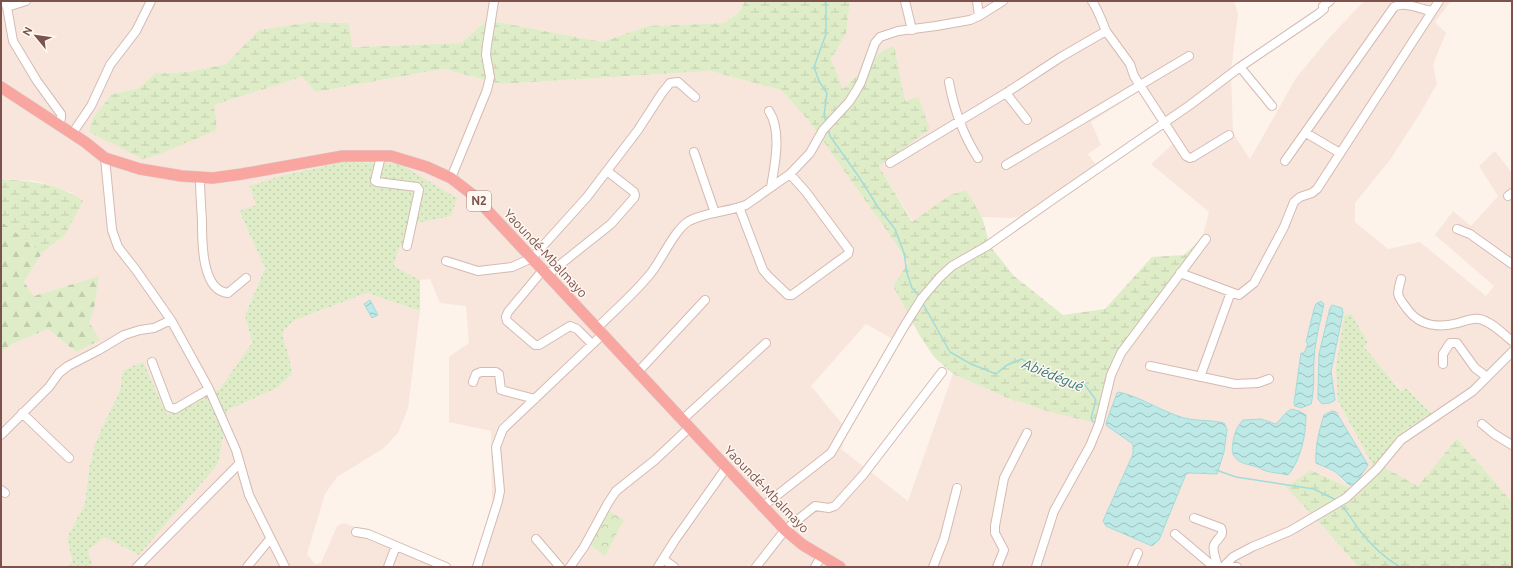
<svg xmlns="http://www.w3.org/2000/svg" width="1513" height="568" font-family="Ubuntu,sans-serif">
	<defs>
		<pattern id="grass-dots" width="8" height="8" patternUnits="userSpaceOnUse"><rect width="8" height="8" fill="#deedc8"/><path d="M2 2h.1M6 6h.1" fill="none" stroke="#c2cdad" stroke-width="1.8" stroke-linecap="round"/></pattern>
		<pattern id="forest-firs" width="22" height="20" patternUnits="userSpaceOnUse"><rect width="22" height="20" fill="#deedc8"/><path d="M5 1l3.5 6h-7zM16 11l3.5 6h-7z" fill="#c2cdad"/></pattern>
		<pattern id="wetland-marsh" width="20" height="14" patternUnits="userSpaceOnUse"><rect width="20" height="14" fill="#deedc8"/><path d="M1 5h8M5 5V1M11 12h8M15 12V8" fill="none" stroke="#c2cdad"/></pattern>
		<pattern id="park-crowns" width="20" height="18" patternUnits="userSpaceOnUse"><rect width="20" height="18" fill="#deedc8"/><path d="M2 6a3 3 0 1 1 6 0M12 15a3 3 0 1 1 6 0" fill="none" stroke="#c2cdad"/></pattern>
		<pattern id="water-waves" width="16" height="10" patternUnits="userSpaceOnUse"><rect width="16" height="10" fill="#bde9e7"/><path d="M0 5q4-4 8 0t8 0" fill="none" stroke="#9fbfbd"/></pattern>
	</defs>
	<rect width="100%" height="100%" fill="#fdf3eb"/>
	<path fill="#f8e6dc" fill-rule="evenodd" d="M1 1H745L739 12 724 23 647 26 603 42 487 20 461 43 351 47 349 23 310 22 260 30 226 64 188 72 155 73 139 88 112 94 214 105 302 77 315 92 443 69 501 84 710 71 781 90 809 121 889 234 908 264 893 286 914 324 896 341 866 324 811 386 848 431 841 449 908 501 953 374 1005 397 1043 410 1099 423 1111 375 1202 238 1209 212 1151 164 1174 143 1140 91 1091 122 1101 145 1088 154 1097 166 1028 215 1011 218 982 217 965 190 950 195 913 222 879 166 905 101 882 51 843 89 831 59 846 34 850 1H1234L1238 14 1231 71 1233 133 1250 159 1296 78 1330 37 1364 1H1451L1435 22 1446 33 1433 65 1437 84 1419 115 1390 160 1355 203V222L1388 249 1420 242 1486 296 1494 286 1435 235 1453 211 1471 226 1498 196 1479 166 1495 151 1512 173V502L1457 438 1418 486 1375 462 1405 430 1432 414 1408 388 1402 391 1369 354 1364 346 1350 313 1344 316 1338 401 1373 466 1358 482 1350 488 1312 470 1327 531 1358 567H473L492 504 491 431 449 422V357L469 343 466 306 440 303 430 279 420 280 394 266 398 250 417 223 451 216 398 163 343 162 280 176 256 205 239 212 265 267 245 315 252 343 221 389 167 415 143 363 123 370 120 390 95 443 89 468 85 503 67 538 72 560 69 567H1V352L12 344 48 329 76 352 94 308 98 277 34 296 24 282 42 253 65 235 73 193 36 181 1 179ZM1316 304H1324L1317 338 1314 359 1313 397 1294 403 1301 354 1304 353 1308 344 1312 320ZM1332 305 1343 313 1331 371 1335 400 1318 399V393L1319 354 1330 309ZM1117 393 1150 403 1179 417 1200 421H1215L1219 464 1217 474 1189 473 1186 474 1133 454 1134 444 1107 426 1106 423ZM1332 411 1336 412 1368 465 1351 485 1344 482 1340 476 1332 470 1316 463 1328 412ZM1285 414 1306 424 1304 434 1288 475 1278 472 1266 471 1256 466 1248 465 1231 448 1236 429 1243 420 1261 419 1276 424Z
		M367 293 420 311 408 408 398 433 384 448 337 477 325 494 307 554 315 564 321 563 337 526 343 523 379 534 451 567H93L88 550 105 536 139 555 218 464 228 410 277 388 289 357 283 337 284 330 295 320Z"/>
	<path fill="url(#grass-dots)" d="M343 162 398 163 457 198 451 216 417 223 398 250 394 266 420 280V311L367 293 295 320 284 330 283 337 289 357 292 374 277 388 228 410 218 464 139 555 105 537 88 550 93 567H69L72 560 67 538 85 503 89 468 95 443 120 390 123 370 143 362 167 415 220 389 252 343 245 315 265 268 239 211 256 205 250 186 280 176Z
		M1351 313 1368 343 1364 347 1401 391 1407 388 1432 414 1405 430 1373 466 1338 401 1336 368 1344 316Z"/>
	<path fill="url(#forest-firs)" d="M1 221 42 253 24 282 34 296 99 276 94 309 89 322 100 340 76 352 48 329 12 344 1 352Z"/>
	<path fill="url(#wetland-marsh)" d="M745 1H850L846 34 831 59 843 89 882 51 894 46 905 101 918 97 930 129 879 166 912 222 950 195 966 190 982 217 990 246 1014 276 1063 315 1105 309 1152 257 1184 255 1202 238 1121 353 1099 424 1043 410 1005 397 953 374 934 357 920 336 893 286 908 263 889 234 809 121 781 90 710 71 501 84 443 69 315 92 302 77 214 105 217 130 157 155 143 159 89 132 93 118 112 94 139 88 155 73 188 72 226 64 259 30 310 22 349 23 352 47 461 43 487 20 603 42 647 26 724 23 739 12Z
		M1 179C30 181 59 183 83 201L65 235 42 253 1 221Z
		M1457 438 1512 502V567H1358L1327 531 1286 487 1311 470 1350 488 1358 482 1375 462 1418 486Z"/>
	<path fill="url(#park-crowns)" d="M606 509 624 520 605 556 590 545 588 542Z"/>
	<path fill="url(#water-waves)" stroke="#a3dbd9" d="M370 300 378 315 372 318 364 304Z
		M1321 301 1324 304C1320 323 1315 341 1314 360 1313 374 1315 390 1311 404L1301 408 1295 406 1294 403 1300 360 1301 353H1304L1308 344 1306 342 1314 309 1316 304Z
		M1332 305 1342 308 1343 313 1331 371 1335 400 1330 403 1322 404 1318 399V393L1319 354 1330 308Z
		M1119 392C1140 397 1158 409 1178 416 1193 422 1209 419 1224 423L1227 429 1224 452 1217 474 1189 473 1186 474 1159 540 1152 546 1106 526 1103 521 1133 454V444L1107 426 1106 423 1117 393Z
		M1291 409 1299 411 1306 415C1306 435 1301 460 1288 475 1280 473 1273 473 1266 471 1262 470 1259 467 1254 466 1241 463 1229 460 1233 442 1235 432 1236 428 1243 420L1261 419 1276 424 1285 414Z
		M1332 411 1336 412 1368 465 1356 483 1351 485C1345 483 1344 479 1339 475 1333 469 1324 467 1316 463 1315 446 1319 431 1324 415Z"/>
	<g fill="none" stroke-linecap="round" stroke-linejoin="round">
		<path stroke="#a3dbd9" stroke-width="1.5" d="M826 123 824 115 827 93 819 81 814 67 826 34V1
			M828 128 830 136 859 177 878 207 895 229 904 253 907 273 912 288 920 297
			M922 302 950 352 971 364 996 374 1007 365 1022 359 1032 366 1044 371 1065 379 1085 385 1096 400 1091 418 1093 422H1096
			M1216 470 1236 477 1314 489 1336 500
			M1340 504C1348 512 1353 522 1360 531 1371 545 1385 558 1400 567"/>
		<defs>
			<path id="minor" d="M4 1 7 7 13 41 37 81 61 114V118L59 126
				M905 1 912 30
				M977 1 979 16
				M7 7 26 1
				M1106 31 1130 64 1134 76 1186 156 1190 158 1193 157 1229 135
				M1240 67 1272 106
				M949 82C954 109 963 135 978 158
				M1006 93 1027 120
				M769 111C782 131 775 164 771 187
				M1306 133 1340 153
				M72 134 91 106 110 65 136 31 151 1
				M694 152 715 213
				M381 156 375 181 377 182 417 187 419 190 407 246
				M105 158 112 230 118 247 136 270 171 320 209 389 236 450 249 495 285 567
				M1285 161 1394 7C1404 1 1420 9 1431 11
				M890 163 1006 93 1061 57 1106 31C1102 21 1098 10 1092 1
				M1006 165 1189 56
				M790 174 810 153 823 130 849 102 856 91 861 82 875 43 880 37 898 31 936 26 970 20 979 16 1003 1
				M200 177C200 191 201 206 202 220 202 239 201 291 228 293L246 278
				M451 178 487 90 490 77 486 55 487 45 494 1
				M1508 196 1512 193
				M1457 229 1470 234 1512 264
				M446 261 478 271 512 267 532 258 587 197 638 130 662 93 670 83 678 82 695 97
				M543 270 508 312 506 317 507 321 535 345H539L570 326 577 329 592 344
				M1180 273 1239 295 1254 283 1284 227 1294 202 1300 197 1312 193 1317 189 1439 1
				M547 275 611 224 634 198 635 195 634 192 607 171
				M1401 279C1396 297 1397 295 1408 310 1420 326 1439 328 1458 323 1465 321 1472 318 1479 319 1491 321 1503 334 1512 341
				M597 328C615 310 635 293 651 273 662 259 675 229 689 221 706 212 728 212 746 205L790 174 806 192 849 250 848 254 792 295H788L769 277 763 270 739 207
				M152 362 169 407 175 409 209 389
				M1443 364V354L1450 343H1457L1475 368 1487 377
				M1150 366 1235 384 1258 383 1269 379
				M638 372 705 300
				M1200 377 1231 292
				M473 382 476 374 481 372H496L499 374 501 390 535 399
				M22 413 69 458
				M682 420 766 343
				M1482 424 1494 434 1512 445
				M1 435 49 387 59 373 68 366 99 350 124 335 140 330 154 328 171 320
				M1 490 5 493
				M762 507 831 453 905 325 922 298 940 277 952 266 987 246 1011 229 1055 198 1190 105 1240 67 1318 14 1324 9 1323 6 1330 1
				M1194 518 1221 528C1225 536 1217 538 1214 545 1212 551 1216 560 1218 567
				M356 532 368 534 446 567
				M1175 534 1214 567
				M536 539 560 567
				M663 559 674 567
				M1226 564 1237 567
				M137 567 240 463
				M247 567 270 539
				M388 567 396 546
				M477 567 498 501 500 491 496 447 503 429 603 334
				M570 567 584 547 608 503 616 491 655 460 689 428
				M658 567 675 540 726 468
				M756 567 785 530 815 506 829 508 835 506 863 475 942 372
				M815 567 821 557
				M933 567 944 539 957 488
				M997 567 1004 550 995 533V526L1004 478 1027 433
				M1036 567 1054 511 1090 446 1099 424 1111 375 1121 353 1206 239
				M1132 567 1138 553
				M1223 567 1233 557 1252 547 1290 531 1346 498 1377 469 1401 440 1473 391 1512 352"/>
			<path id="highway" d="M1 87 85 142 105 158 140 169 182 176 213 178 242 174 343 156H391L427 167 451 178 473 195 785 530 803 545 840 567"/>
		</defs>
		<use href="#minor" stroke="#d4bab2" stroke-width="10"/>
		<use href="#highway" stroke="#dacfcd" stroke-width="12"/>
		<use href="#minor" stroke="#fff" stroke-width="8"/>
		<use href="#highway" stroke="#f9a6a0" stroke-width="11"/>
	</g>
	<g text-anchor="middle" stroke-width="3" stroke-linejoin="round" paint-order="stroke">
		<rect fill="#fff8f2" stroke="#a3847e" stroke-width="1" x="467" y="191" width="24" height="20" rx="3"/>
		<g font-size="12" font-weight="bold" fill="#7b534c">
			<text x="479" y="205">N2</text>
		</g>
		<g font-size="13" fill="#7b534c" stroke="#fff8f2">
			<text transform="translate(546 253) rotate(47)" y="5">Yaoundé-Mbalmayo</text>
			<text transform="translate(767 489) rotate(46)" y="5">Yaoundé-Mbalmayo</text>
		</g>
		<g font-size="14" font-style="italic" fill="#3a7977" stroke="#fff8f2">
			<text transform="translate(1053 375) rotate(22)" y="5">Abiédégué</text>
		</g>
	</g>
	<rect width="1513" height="568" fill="none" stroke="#7b534c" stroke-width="4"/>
	<g transform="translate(36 36) rotate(299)" stroke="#fff8f2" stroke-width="3" paint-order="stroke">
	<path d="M0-3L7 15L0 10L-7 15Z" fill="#7b534c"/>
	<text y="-6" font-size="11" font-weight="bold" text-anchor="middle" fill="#7b534c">N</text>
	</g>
</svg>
